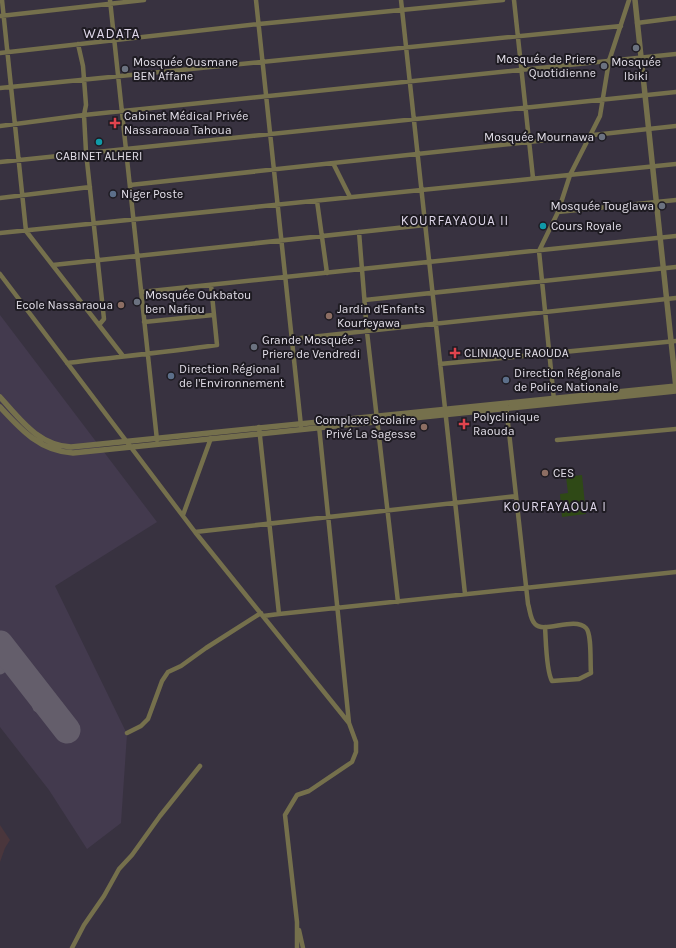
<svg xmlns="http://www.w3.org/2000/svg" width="676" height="948" font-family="Karla,sans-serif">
	<rect width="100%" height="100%" fill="#383240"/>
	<path fill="#4a363c" d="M0 825 10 840 5 848 0 862Z"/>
	<path fill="#433a4e" d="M0 315 157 522 55 586 127 734 121 823 87 849 49 790 0 727Z"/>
	<path fill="#2f4916" d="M582 475 586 514 562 517 560 494 568 493 566 477Z"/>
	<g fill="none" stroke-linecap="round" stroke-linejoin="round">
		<path stroke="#645e6b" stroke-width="11" d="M0 669 12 660
			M29 682 33 689 38 707
			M41 697 58 706"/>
		<path stroke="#645e6b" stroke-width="27" d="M0 644 67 730"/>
		<path stroke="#75704c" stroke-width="4.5" d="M2 0 26 231 123 356
			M110 0 157 440
			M256 0 301 426
			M401 0 465 594
			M514 0 533 178
			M0 16 144 0
			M637 23 676 18
			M78 44 83 66 86 105 84 115 86 152 104 319 99 325
			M0 53 259 24 503 0
			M0 88 621 26
			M0 126 84 115 676 54
			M0 162 676 92
			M333 163 350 197
			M130 185 676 126
			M0 198 90 187
			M317 201 327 273
			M558 212 676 200
			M359 232 367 332 398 602
			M0 233 676 164
			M53 265 425 225
			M0 274 195 532 349 723 356 742V752L352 762 309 791 297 795 285 815 297 922V948
			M141 292 676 236
			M365 300 676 267
			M144 322 213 315
			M292 339 676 298
			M67 363C117 357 167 352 217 345L211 285
			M440 364 676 341
			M554 400 539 251 558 212 570 175 600 116 609 61 629 0
			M506 405 528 604C530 610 530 619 535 624 544 634 574 616 586 628 592 634 590 663 591 673L579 679 552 681C546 671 546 640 545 627
			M319 426 349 723
			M259 427 279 614 263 616
			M557 440 676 429
			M183 515 211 438
			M195 532 516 496
			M279 614 676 572
			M127 733 141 726 148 719 162 681 168 672 181 666 206 648 261 613
			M299 930 303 948
			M72 948 84 925 104 896 119 869 132 855 160 816 200 766"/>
		<path stroke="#75704c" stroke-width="5.5" d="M635 0 676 388
			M0 397C21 420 38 445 71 447L676 386
			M0 407C21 430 40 451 73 453L676 391"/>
	</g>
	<g fill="#6b7280" stroke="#1e1b22" stroke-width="1.5">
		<circle cx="636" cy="48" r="4"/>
		<circle cx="604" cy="66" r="4"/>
		<circle cx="125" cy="69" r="4"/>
		<circle cx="602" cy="137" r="4"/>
		<circle cx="662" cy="206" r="4"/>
		<circle cx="137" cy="302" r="4"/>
		<circle cx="254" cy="347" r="4"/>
	</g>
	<g fill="#e0444e" stroke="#1e1b22" stroke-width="1.5">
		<path d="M113 117h4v4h4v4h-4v4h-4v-4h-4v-4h4z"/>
		<path d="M453 347h4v4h4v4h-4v4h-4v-4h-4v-4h4z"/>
		<path d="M462 418h4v4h4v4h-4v4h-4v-4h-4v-4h4z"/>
	</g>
	<g fill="#0f9aa8" stroke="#1e1b22" stroke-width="1.5">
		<circle cx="99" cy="142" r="4"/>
		<circle cx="543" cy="226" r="4"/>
	</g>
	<g fill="#5c6f8a" stroke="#1e1b22" stroke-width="1.5">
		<circle cx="113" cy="194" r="4"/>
		<circle cx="171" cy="376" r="4"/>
		<circle cx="506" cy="380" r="4"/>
	</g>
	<g fill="#8d6e63" stroke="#1e1b22" stroke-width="1.5">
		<circle cx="121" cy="305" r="4"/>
		<circle cx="329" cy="316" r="4"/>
		<circle cx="424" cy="427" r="4"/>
		<circle cx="545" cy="473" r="4"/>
	</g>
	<g text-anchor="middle" stroke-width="4" stroke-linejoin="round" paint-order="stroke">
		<g font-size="12" fill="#e2dee8" stroke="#1e1b22" text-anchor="start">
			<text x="596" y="63" text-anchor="end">Mosquée de Priere<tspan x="596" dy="14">Quotidienne</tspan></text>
			<text x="133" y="66">Mosquée Ousmane<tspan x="133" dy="14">BEN Affane</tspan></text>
			<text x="636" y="66" text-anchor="middle">Mosquée<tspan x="636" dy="14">Ibiki</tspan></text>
			<text x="124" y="120">Cabinet Médical Privée<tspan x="124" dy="14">Nassaraoua Tahoua</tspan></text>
			<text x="594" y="141" text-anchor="end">Mosquée Mournawa</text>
			<text x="99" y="160" text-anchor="middle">CABINET ALHERI</text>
			<text x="121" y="198">Niger Poste</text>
			<text x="654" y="210" text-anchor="end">Mosquée Touglawa</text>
			<text x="551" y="230">Cours Royale</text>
			<text x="145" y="299">Mosquée Oukbatou<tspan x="145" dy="14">ben Nafiou</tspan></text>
			<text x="113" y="309" text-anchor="end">Ecole Nassaraoua</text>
			<text x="337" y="313">Jardin d'Enfants<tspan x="337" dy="14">Kourfeyawa</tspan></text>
			<text x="262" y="344">Grande Mosquée -<tspan x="262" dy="14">Priere de Vendredi</tspan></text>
			<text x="464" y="357">CLINIAQUE RAOUDA</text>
			<text x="179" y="373">Direction Régional<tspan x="179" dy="14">de l'Environnement</tspan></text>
			<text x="514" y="377">Direction Régionale<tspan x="514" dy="14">de Police Nationale</tspan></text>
			<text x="473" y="421">Polyclinique<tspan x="473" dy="14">Raouda</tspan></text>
			<text x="416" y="424" text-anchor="end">Complexe Scolaire<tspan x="416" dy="14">Privé La Sagesse</tspan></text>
			<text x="553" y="477">CES</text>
		</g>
		<g font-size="13" letter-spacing="1" fill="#ddd5e8" stroke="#1e1b22">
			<text x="455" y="225">KOURFAYAOUA II</text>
			<text x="555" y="511">KOURFAYAOUA I</text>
		</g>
		<g font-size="14" letter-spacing="1" fill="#ddd5e8" stroke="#1e1b22">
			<text x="112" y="38">WADATA</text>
		</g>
	</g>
</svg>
